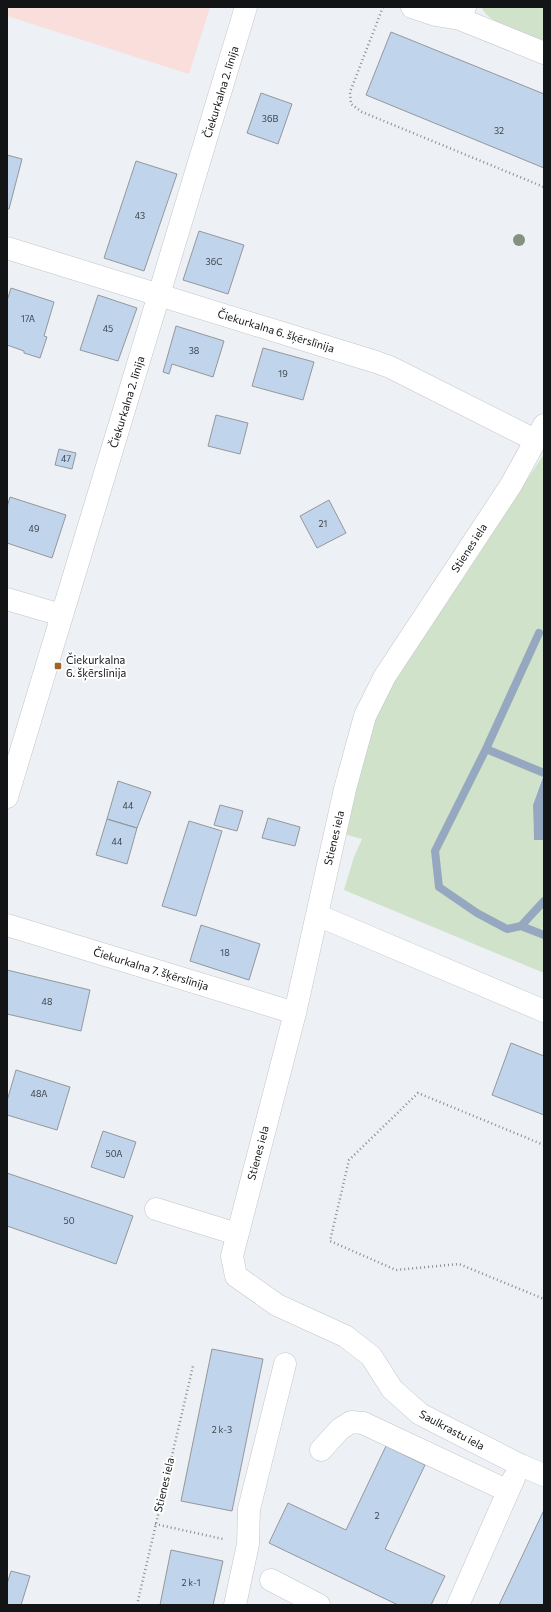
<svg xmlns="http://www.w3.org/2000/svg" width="551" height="1612" font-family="Commissioner,sans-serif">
	<rect width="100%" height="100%" fill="#edf0f4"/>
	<path fill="#f9dedc" d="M7 7H210L189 74 7 16Z"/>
	<path fill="#d0e2c9" d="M481 7H544V42C526 35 490 25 481 7Z
		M544 454V771L533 805 534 839 544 840V973L344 890 354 857 362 839 344 834 379 705Z"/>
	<path fill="#95a8c0" d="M544 774V840H534L533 805Z"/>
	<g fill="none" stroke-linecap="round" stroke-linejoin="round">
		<path stroke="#95a8c0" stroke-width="8" d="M539 633 486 749 435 851 439 887 477 913 507 929 521 926 544 935
			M486 749 544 773
			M521 926 544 901"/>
	</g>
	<path fill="#c0d4ec" stroke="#95979b" d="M391 32 544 94V168L366 95Z
		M261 93 292 104 278 144 247 133Z
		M7 155 22 159 9 209H7Z
		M136 161 177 174 144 271 104 258Z
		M199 231 244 245 228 294 183 280Z
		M11 288 54 302 44 336 47 337 40 358 24 353V351L7 345V301Z
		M98 295 137 308 118 361 80 350Z
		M176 326 224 341 213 377 172 364 169 374 163 372Z
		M263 348 314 362 303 400 252 386Z
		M216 415 248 423 240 454 208 446Z
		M59 449 76 453 72 469 55 465Z
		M10 497 66 515 52 558 7 543V507Z
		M329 500 346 533 317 548 300 516Z
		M118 781 151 792 137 828 107 819Z
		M220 805 243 811 237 831 214 825Z
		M268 818 300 827 295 846 262 838Z
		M107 819 137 828 127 864 96 855Z
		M189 821 222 831 196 916 162 906Z
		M201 925 260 944 249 980 190 961Z
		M7 970 90 990 81 1031 7 1014Z
		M511 1043 544 1056V1115L492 1095Z
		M16 1070 70 1087 57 1130 7 1115V1101Z
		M103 1131 136 1142 124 1178 91 1167Z
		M7 1173 133 1216 116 1264 7 1226Z
		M212 1349 263 1359 232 1511 181 1501Z
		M386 1446 425 1465 385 1549 445 1576 431 1605H398L269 1543 288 1503 346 1530Z
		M544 1510V1605H499Z
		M171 1550 223 1561 213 1605H160Z
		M11 1571 30 1576 21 1605H7V1584Z"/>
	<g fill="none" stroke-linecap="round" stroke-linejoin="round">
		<defs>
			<path id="minor" d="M412 7 436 15 460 19
				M465 7 460 19 544 53
				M7 248 376 362 390 367 535 440
				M544 425 511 485 385 676 365 716 345 789 295 1013 232 1256 236 1276 277 1305 345 1336 371 1356 392 1389 420 1414 520 1465 544 1475
				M7 599 61 615
				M7 797 246 7
				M317 915 544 1011
				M7 925 295 1013
				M156 1209 237 1234
				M321 1450 340 1429 351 1422 363 1423 508 1491
				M271 1580 319 1605
				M235 1605 248 1544 249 1509 285 1364
				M458 1605 514 1478"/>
		</defs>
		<use href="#minor" stroke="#c2c5c9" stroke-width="23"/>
		<path stroke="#8b8d8f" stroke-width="2.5" stroke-dasharray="1 3" stroke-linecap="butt" d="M383 7 350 92 351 104 362 112 544 187
			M544 1145 418 1093 349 1160 330 1241 396 1270 459 1264 544 1299
			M155 1524 223 1539
			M137 1605 193 1366"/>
		<use href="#minor" stroke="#fff" stroke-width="22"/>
	</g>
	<circle fill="#82927e" cx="519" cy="240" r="6"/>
	<rect fill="#a16329" stroke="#fff" stroke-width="1.5" x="54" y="662" width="8" height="8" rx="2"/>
	<g text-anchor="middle" stroke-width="4" stroke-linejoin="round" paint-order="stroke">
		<g font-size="9" fill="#3e444b">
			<text x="270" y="122">36B</text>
			<text x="499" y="134">32</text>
			<text x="140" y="219">43</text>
			<text x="214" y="265">36C</text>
			<text x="28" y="322">17A</text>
			<text x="108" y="332">45</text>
			<text x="194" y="354">38</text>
			<text x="283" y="377">19</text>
			<text x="66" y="462">47</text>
			<text x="323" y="527">21</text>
			<text x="34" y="532">49</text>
			<text x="128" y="809">44</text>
			<text x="117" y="845">44</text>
			<text x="225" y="956">18</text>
			<text x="47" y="1005">48</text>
			<text x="39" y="1097">48A</text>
			<text x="114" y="1157">50A</text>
			<text x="69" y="1224">50</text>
			<text x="222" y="1433">2 k-3</text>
			<text x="377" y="1519">2</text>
			<text x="191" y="1586">2 k-1</text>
		</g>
		<g font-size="11" fill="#131415" stroke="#fff">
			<text transform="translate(221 92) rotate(-73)" y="4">Čiekurkalna 2. līnija</text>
			<text transform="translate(276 331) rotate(17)" y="4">Čiekurkalna 6. šķērslīnija</text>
			<text transform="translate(127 402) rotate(-73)" y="4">Čiekurkalna 2. līnija</text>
			<text transform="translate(469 548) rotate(-57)" y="4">Stienes iela</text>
			<text transform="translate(334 838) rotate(-77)" y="4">Stienes iela</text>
			<text transform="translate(151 969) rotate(17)" y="4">Čiekurkalna 7. šķērslīnija</text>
			<text transform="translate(258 1153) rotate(-75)" y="4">Stienes iela</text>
			<text transform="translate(452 1430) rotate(28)" y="4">Saulkrastu iela</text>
			<text transform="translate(164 1485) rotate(-77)" y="4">Stienes iela</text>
		</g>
		<g font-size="11" fill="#131415" stroke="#fff" text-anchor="start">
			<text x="66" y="664">Čiekurkalna<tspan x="66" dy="13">6. šķērslīnija</tspan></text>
		</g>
	</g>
	<rect width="551" height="1612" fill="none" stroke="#131415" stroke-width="16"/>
</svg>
